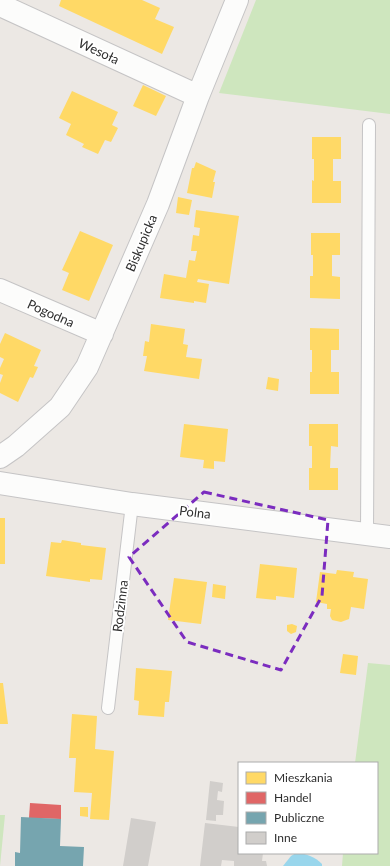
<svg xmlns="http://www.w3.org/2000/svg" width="390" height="866" font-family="Lato,sans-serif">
	<rect width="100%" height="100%" fill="#ece8e4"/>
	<path fill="#cee6be" d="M256 0H390V114L219 93Z
		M368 663 390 665V866H342L343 853H377V763H355Z
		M0 815H5L0 866Z"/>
	<path fill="#99d6ec" d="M296 853C306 853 315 857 322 864V866H283L291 856Z"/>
	<path fill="#ffd966" d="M61 0H142L160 8 155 19 174 27 162 54 59 6Z
		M143 85 166 96 156 116 133 106Z
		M72 91 118 112 112 125 118 128 111 142 105 140 98 154 82 147 84 144 66 135 71 124 59 118Z
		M312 137H341V159H333V181H341V203H312V180L314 181V159H312Z
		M196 162 216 171 213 182H215L212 198 187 193 192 168H194Z
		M178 197 192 200 189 215 176 213Z
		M196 210 239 216 229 284 198 279 197 282 209 284 206 303 194 301V303L160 298 164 274 186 278 189 260 195 261 197 251H191L193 235 199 236 200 228 194 227Z
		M80 231 113 245 89 301 62 290 69 273 62 270Z
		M311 233H340V255H332V276L340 277V299L310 298V276H313V255H311Z
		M151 324 185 329 183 344 188 345 186 357 202 359 199 379 144 371 147 356H143L145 341 149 342Z
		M310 328 339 329V350H331V372H339V394H310V372H312V350H310Z
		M5 333 41 350 34 366 38 367 33 378 30 377 18 402 0 393V383L3 375 0 374V368L4 359 0 357V344Z
		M268 377 279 379 278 391 266 389Z
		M184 424 228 429 225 462 214 461V469L203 468 204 460 180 457Z
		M309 424H338V447L331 446 330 468H338V490H309V468H312V446H309Z
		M0 518H5V564H0Z
		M62 540 81 543V545L106 548 102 580 90 579V582L46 576 51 542 61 543Z
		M260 564 297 568 294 598 276 596V600L256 598Z
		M337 570 354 572 353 577 368 579 364 609 351 607 349 619 341 622 332 620 330 616 331 609H327V604L316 602 320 572 336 574Z
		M174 578 207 582 201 624 168 620Z
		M213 584 226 586 225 599 212 597Z
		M292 624 297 626 296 632 291 634 287 631V625Z
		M343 654 358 656 356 675 340 673Z
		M136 668 172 671 169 702H165L164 717 138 715 139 701 134 700Z
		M0 683H3L8 724H0Z
		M72 714 97 716 95 749 114 751 109 820 90 819 92 793 74 792 76 758H69Z
		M80 807H88V817L80 816Z"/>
	<path fill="#e06666" d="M30 803 61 805V819L29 818Z"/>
	<path fill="#76a5af" d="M21 817 61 819 60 846 84 847 83 866H15V852L20 853Z"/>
	<path fill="#d1cecb" d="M210 781 223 783 222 792 218 791 217 800 224 801 223 815H216V821L206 820Z
		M131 818 156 822 148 866H123Z
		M205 823 239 827V853H263L262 861H266L267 866H234V861L222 860 221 866H200Z"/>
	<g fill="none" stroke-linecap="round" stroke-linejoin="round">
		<defs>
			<path id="service" d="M367 534 369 125
				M108 708 132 504"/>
			<path id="minor" d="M0 5 198 96
				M0 290 102 334
				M0 457 16 446 60 407 87 367 158 204 198 96 237 0
				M0 483 132 504 390 537"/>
		</defs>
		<use href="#service" stroke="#c5c4c5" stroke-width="14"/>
		<use href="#minor" stroke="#c5c4c5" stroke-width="24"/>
		<use href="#service" stroke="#fcfcfb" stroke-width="12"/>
		<use href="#minor" stroke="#fcfcfb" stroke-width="22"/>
	</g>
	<path fill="none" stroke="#7b2cbf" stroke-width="3" stroke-dasharray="8 5" stroke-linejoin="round" d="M204 492 328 520 322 596 281 670 187 642 129 557Z"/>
	<g text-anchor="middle" stroke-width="4" stroke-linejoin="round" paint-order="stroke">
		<g font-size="13" fill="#2e2e2e" stroke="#fff">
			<text transform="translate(99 51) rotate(25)" y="5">Wesoła</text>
			<text transform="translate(141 243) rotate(-67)" y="5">Biskupicka</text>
			<text transform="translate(51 313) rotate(24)" y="5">Pogodna</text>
			<text transform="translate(195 512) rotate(7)" y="5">Polna</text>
			<text transform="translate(120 606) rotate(-83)" y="5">Rodzinna</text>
		</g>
	</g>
	<rect x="238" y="762" width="140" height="92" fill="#ffffff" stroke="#ababab"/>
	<rect x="246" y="772" width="20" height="12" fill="#ffd966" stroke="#ababab"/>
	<text x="274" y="782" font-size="12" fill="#2e2e2e">Mieszkania</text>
	<rect x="246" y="792" width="20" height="12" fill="#e06666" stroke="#ababab"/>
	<text x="274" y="802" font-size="12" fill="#2e2e2e">Handel</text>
	<rect x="246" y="812" width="20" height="12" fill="#76a5af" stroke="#ababab"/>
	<text x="274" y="822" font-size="12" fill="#2e2e2e">Publiczne</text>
	<rect x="246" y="832" width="20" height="12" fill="#d1cecb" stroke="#ababab"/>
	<text x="274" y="842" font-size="12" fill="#2e2e2e">Inne</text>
</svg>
